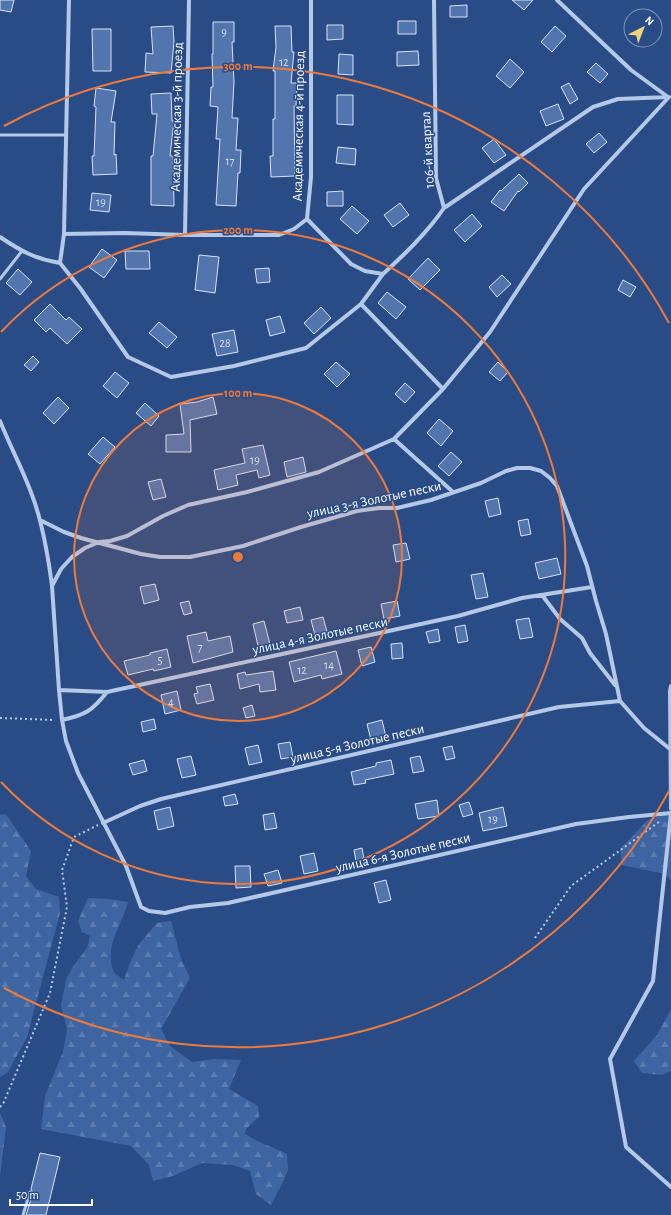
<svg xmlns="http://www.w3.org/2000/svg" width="671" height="1215" font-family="'Alegreya Sans',sans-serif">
	<defs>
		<pattern id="forest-firs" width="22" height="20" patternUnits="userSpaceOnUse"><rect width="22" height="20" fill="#3e65a2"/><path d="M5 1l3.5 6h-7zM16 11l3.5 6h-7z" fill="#5b7cb0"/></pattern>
	</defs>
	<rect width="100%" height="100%" fill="#294c86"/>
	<path fill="url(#forest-firs)" d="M671 813V880L665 874 622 865 620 849 648 820Z
		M6 814 31 851 26 876 36 889 59 897 60 913 27 1037 8 1072 0 1077V815Z
		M88 898 109 899 128 902C122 924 103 949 114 972 116 975 121 978 124 980L131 960 139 944 157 923 171 921 181 959 190 978 161 1029 170 1046 192 1062 214 1059 241 1060 229 1089 258 1106 259 1117 246 1129 245 1134C259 1143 273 1147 287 1154L288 1170 285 1178 271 1205 256 1194 250 1171 232 1165 202 1163 173 1176 153 1181 149 1165 131 1146 41 1129 45 1096 63 1052 67 1029 61 1005 66 980 72 968 87 948 90 936 82 932 78 921Z
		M671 1009V1071L662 1075 642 1073 634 1061 657 1035Z
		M0 1113 6 1127 0 1177Z"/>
	<path fill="#5275ad" stroke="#d8e4f6" d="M0 0H14L11 12 0 10Z
		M512 0H533L524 10Z
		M467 5V17H450V6Z
		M398 21H416V34H398Z
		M213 22H234V42H232L234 82 232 118H238L236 150H241L240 173H238L236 206 216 205 220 139H216L218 107 210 106 211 87H213L212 54H213Z
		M327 25H343V39L327 40Z
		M173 26 174 42 171 73 145 72 146 53 153 54 151 27Z
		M275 26H291L292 52H294L291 83H297L296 106H294L295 176 271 177 270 156H273V119H275V71H273L276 47Z
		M555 26 566 36 552 52 541 42Z
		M92 29H111V71H93Z
		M418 51 419 65 397 66V52Z
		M339 54 353 55V75L338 74Z
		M510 59 524 72 510 88 496 76Z
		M596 63 608 74 600 83 587 72Z
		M569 83 578 99 570 104 561 87Z
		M96 88 116 91 111 122H115L114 155 116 154 117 174 93 175 92 156H94L96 107 94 106Z
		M171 93 172 121H174L170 156H173L174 206 151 205V156H153L157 114H152L151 94Z
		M337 95H353V125L337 124Z
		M558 104 564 119 546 126 540 111Z
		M599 133 607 142 594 153 586 144Z
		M494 139 506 155 494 163 482 148Z
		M338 147 356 149 355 165 336 163Z
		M519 174 528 183 519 192 518 191 504 211 491 202 500 190 501 191Z
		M343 191V206H327V192Z
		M92 193 111 195 109 212 90 210Z
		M400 203 409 215 393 227 384 215Z
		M352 206 369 221 357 234 340 219Z
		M472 214 482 226 465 242 454 230Z
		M102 249 117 260 104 278 89 267Z
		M125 251H149L150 269H126Z
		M199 255 219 257 215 293 195 290Z
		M428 258 440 270 420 290 408 279Z
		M269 268 270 282 257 283 255 269Z
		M18 269 32 282 20 295 6 283Z
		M502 275 511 284 497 297 489 287Z
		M623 280 636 287 630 297 618 290Z
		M387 292 406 307 396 319 378 303Z
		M50 304 66 320 69 317 82 329 67 344 50 328 46 332 34 320Z
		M321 307 331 318 314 334 304 323Z
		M280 316 285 332 270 336 266 320Z
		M159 322 177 337 167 348 149 333Z
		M234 330 238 352 217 356 212 334Z
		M33 356 39 362 31 371 24 365Z
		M336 362 350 374 337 387 324 374Z
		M498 362 508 372 500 381 489 372Z
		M115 372 129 383 117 398 103 386Z
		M405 383 415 392 405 403 395 394Z
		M58 397 69 408 54 424 43 413Z
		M213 397 217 414 190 420 191 452H166V435L184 434 180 404 197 402Z
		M145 403 159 416 151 426 136 413Z
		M439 419 453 431 441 446 427 433Z
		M103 437 115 447 100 464 88 454Z
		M263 445 270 475 259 478 257 470 236 475 238 485 218 490 214 470 245 463 242 449Z
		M451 452 462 462 449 476 438 466Z
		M303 457 306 472 287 477 284 462Z
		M161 479 166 497 153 500 148 482Z
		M498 498 501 514 489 517 485 501Z
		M528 519 531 534 521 536 518 521Z
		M406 543 410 559 396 562 393 545Z
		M557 558 561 574 539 579 535 563Z
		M483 573 488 597 476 599 471 575Z
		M155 584 159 600 144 604 140 587Z
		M189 601 192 613 184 615 180 603Z
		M397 601 400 616 384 619 381 604Z
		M300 607 303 620 287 623 284 611Z
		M323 617 327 632 315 635 311 620Z
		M529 618 533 637 520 639 516 620Z
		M264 621 270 644 258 646 253 624Z
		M465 625 468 641 458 643 455 627Z
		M438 629 440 641 429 643 426 632Z
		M206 632 208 641 230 636 233 652 193 663 187 636Z
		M402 643 403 658 392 659 391 644Z
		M371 647 375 662 362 666 358 650Z
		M167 649 171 667 154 671 153 669 128 675 124 661 150 655V653Z
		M336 651 342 674 322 679 321 675 294 682 289 662Z
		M273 671 276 690 260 692 259 684 240 689 237 674 245 672 246 675Z
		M210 684 214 700 197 704 194 694 198 693 196 687Z
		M177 691 181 710 165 714 161 695Z
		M252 705 255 716 246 718 243 708Z
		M154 719 156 729 143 732 141 722Z
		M382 720 386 737 371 740 367 724Z
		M290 742 293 757 281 759 278 744Z
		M258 745 262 762 249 765 245 748Z
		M452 746 455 758 446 760 443 748Z
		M191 756 196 775 182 778 177 759Z
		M420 756 424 771 413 773 410 758Z
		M144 760 147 771 133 775 129 764Z
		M391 760 394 774 365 780 366 783 354 785 351 772 376 766V763Z
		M235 794 238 804 225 806 223 797Z
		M437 800 439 816 418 819 415 804Z
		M469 802 473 814 463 817 459 805Z
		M170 807 174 826 158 830 154 811Z
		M503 807 507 826 483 831 479 813Z
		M274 813 277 828 265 830 263 815Z
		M362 848 364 859 356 861 354 850Z
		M314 853 318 871 304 874 300 856Z
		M235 866H250L251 887 236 888Z
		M278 870 282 883 268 886 264 874Z
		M386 880 391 900 379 903 374 883Z
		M40 1153 60 1157 46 1215H26L33 1193 31 1189Z"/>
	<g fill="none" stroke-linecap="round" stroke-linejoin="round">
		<path stroke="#b4c8e8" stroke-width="2" stroke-dasharray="2 3" stroke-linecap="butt" d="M0 718 55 720
			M535 938 571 886 659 822
			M0 1107 3 1104 50 993 67 907 62 870 74 837 98 825"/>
		<path stroke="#b4c8e8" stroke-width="3" d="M0 135H66
			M0 279 22 251
			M23 1215 30 1192"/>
		<path stroke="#b4c8e8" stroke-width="4" d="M69 0 64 234 60 263 80 288 128 357 171 377 234 366 306 348 361 304 383 274
			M557 0 631 70 668 97
			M669 97 584 189 490 332 443 389 394 439 319 472 247 492 188 505 163 516 127 536 110 541 99 542 85 548 72 557 61 569 52 586 59 690 62 720 66 741 78 773 126 866 141 907 149 911 165 913 190 907 228 903 576 824 629 817 671 813
			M444 208 593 107 618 99 669 97
			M307 219 351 264 365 271 383 274C405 254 427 233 444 208L436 178 434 0
			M64 234 125 233 185 235H279L294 229 307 219 311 177V0
			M185 235 189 0
			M0 237C21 251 35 259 60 263
			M361 304 443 389
			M0 421C10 446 23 470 32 495 43 524 48 555 52 586
			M394 439 453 492
			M40 520 64 532 81 538 141 554 160 557H190L243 546 301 527 357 511 379 508H397L431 500 481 483 506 471 517 468H530L541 471 550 478 557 486 587 566 596 601 606 634 620 701 644 728 670 749
			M542 595 560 619 582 638 590 653 615 685
			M671 686 670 691 671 809
			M59 690 107 692
			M62 720C85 715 92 711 107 692L458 616 522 598 592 587
			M671 813 653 981 610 1059 626 1147 671 1187
			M103 823 140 806 161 799 559 707 620 701"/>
	</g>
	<circle cx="238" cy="557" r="164" fill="#ed7a3d" fill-opacity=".12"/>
	<g fill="none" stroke="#ed7a3d" stroke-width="2">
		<circle cx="238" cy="557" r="164"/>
		<path d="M1 332A327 327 0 1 1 1 782"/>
		<path d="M669 791A491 491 0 0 1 4 988M4 126A491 491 0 0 1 669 323"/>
	</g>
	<g text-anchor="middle" stroke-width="3" stroke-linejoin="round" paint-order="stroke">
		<g font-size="12" fill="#d4dcea">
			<text x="224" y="36">9</text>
			<text x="284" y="66">12</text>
			<text x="230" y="165">17</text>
			<text x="101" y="206">19</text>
			<text x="225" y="347">28</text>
			<text x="255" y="464">19</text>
			<text x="200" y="651">7</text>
			<text x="160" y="664">5</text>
			<text x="329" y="669">14</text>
			<text x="302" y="674">12</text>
			<text x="171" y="706">4</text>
			<text x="493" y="823">19</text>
		</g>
		<g font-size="14" fill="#fff" stroke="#294c86">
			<text transform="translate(176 117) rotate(-89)" y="5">Академическая 3-й проезд</text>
			<text transform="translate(298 126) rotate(-89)" y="5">Академическая 4-й проезд</text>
			<text transform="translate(427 150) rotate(-93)" y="5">106-й квартал</text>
			<text transform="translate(374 499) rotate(-12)" y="5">улица 3-я Золотые пески</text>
			<text transform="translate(320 635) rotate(-12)" y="5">улица 4-я Золотые пески</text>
			<text transform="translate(357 743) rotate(-13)" y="5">улица 5-я Золотые пески</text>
			<text transform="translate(403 852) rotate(-13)" y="5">улица 6-я Золотые пески</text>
		</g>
	</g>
	<circle cx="238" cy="557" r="6" fill="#ed7a3d" stroke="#294c86" stroke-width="2"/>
	<g font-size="12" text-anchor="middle" font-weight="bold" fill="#ed7a3d" stroke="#294c86" stroke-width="3" stroke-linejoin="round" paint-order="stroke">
		<text x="238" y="70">300 m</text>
		<text x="238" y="234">200 m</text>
		<text x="238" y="397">100 m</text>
	</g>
	<g transform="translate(643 28) rotate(42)"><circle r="19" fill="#294c86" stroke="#7f94b6"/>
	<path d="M0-3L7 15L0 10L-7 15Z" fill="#efd47b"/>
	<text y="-6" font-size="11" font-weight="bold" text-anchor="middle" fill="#ffffff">N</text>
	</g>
	<path d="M10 1199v6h82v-6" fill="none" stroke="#ffffff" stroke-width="2"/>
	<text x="16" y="1199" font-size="12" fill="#ffffff" stroke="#294c86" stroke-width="3" paint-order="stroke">50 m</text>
</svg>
